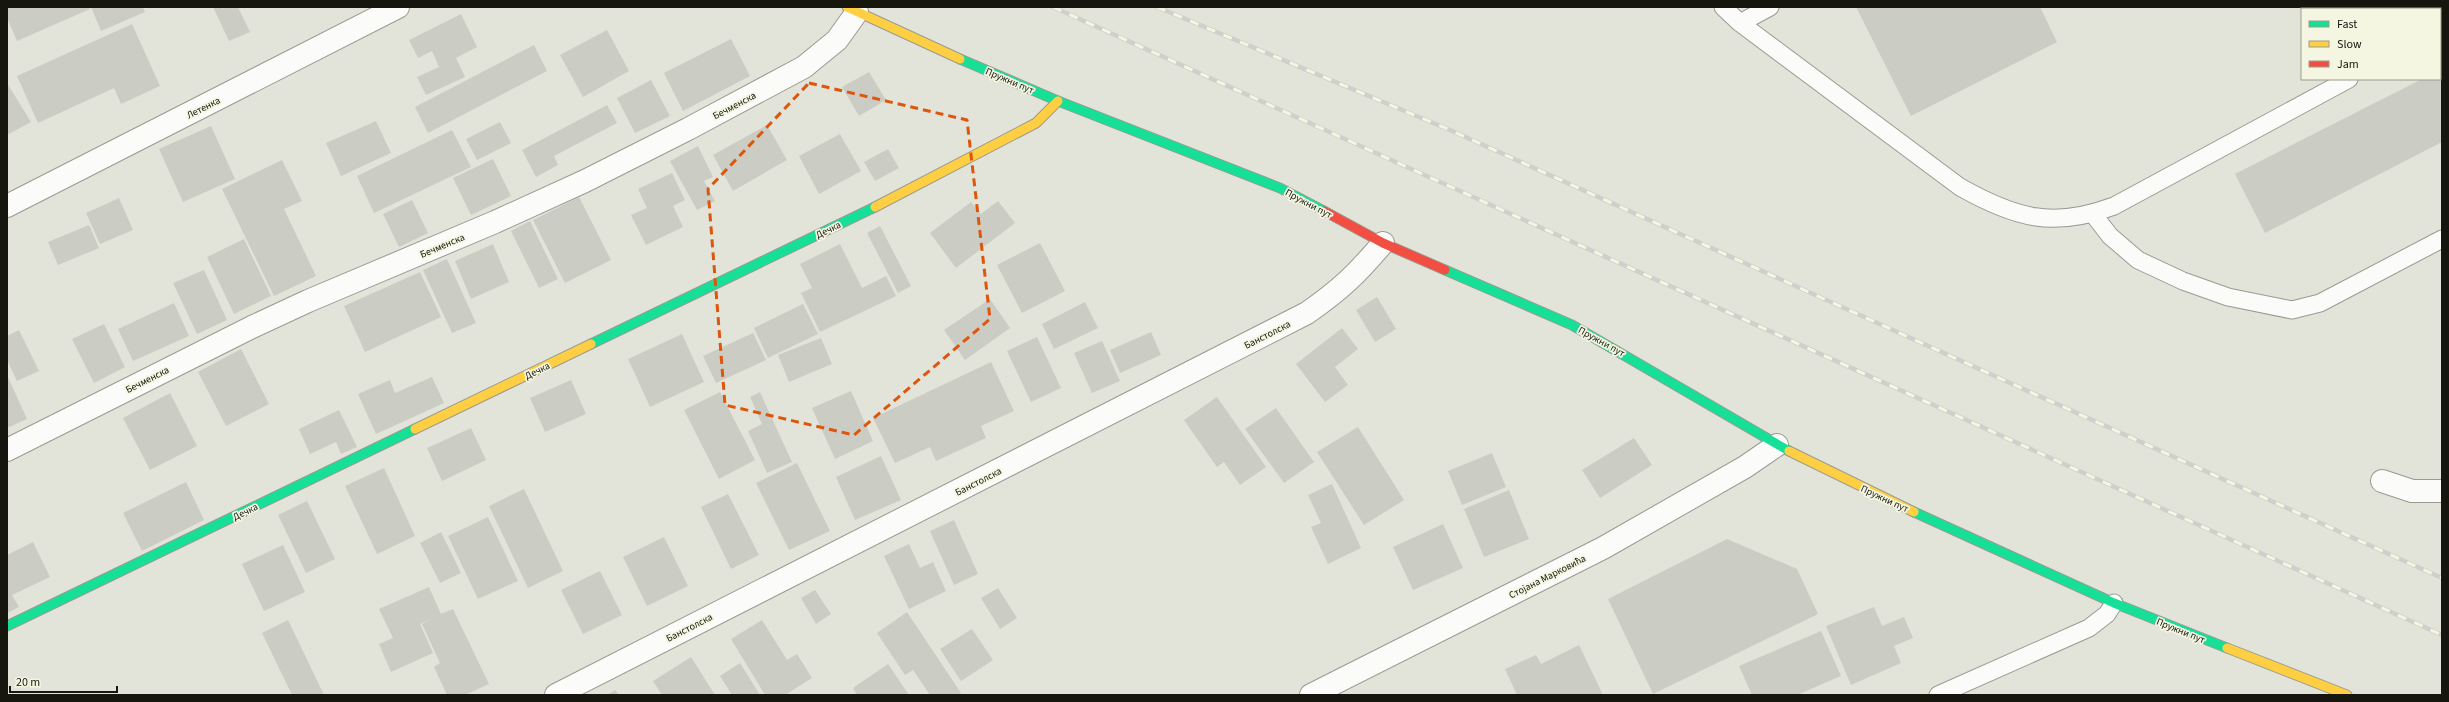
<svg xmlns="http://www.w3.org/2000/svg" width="2449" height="702" font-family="'Source Sans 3',sans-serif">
	<rect width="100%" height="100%" fill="#e3e4d9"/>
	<path fill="#cbccc3" d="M11 7H89L90 9 17 41 7 18V9Z
		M91 7H143L145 12 101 31Z
		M213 7H238L250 32 229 41Z
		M1856 7H2040L2057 42 1911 116Z
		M2325 7H2366L2362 9H2326Z
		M461 14 477 47 456 58 465 77 426 95 417 77 439 67 432 51 418 58 409 40Z
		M132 24 160 86 121 104 114 88 38 123 17 76Z
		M607 30 629 71 583 97 560 55Z
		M731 39 750 76 683 111 664 73Z
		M534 45 547 71 428 133 415 107Z
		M2442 69V142L2265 233 2235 174 2422 79H2440V70Z
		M869 72 886 100 859 116 842 87Z
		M651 80 670 116 635 133 617 98Z
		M7 83 31 122 7 135Z
		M607 105 617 123 554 156 558 165 536 177 522 150Z
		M376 121 391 153 341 176 326 143Z
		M500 122 511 143 477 160 466 139Z
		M767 125 787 160 733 191 713 155Z
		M211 126 235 179 183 202 159 149Z
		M452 130 471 167 374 213 357 176Z
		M840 134 861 171 819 194 799 156Z
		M698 146 713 177 704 181 715 201 697 210 670 161Z
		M888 149 899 168 875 181 864 162Z
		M493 159 511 196 471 215 453 178Z
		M282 160 302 201 284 209 316 276 274 296 222 189Z
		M672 173 685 200 673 206 683 227 646 245 631 215 647 208 638 189Z
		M579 197 611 260 565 283 533 220Z
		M119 198 133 230 100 244 86 213Z
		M412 200 428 233 399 247 383 214Z
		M998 201 1015 223 956 268 930 233 971 202 981 214Z
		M530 221 558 279 539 288 511 231Z
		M89 225 99 248 58 265 48 242Z
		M880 226 911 286 898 293 867 233Z
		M244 239 271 296 234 314 207 257Z
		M1040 243 1065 291 1022 313 997 265Z
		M493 244 509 282 471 299 455 261Z
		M840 244 862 288 886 276 896 296 820 332 801 293 812 288 800 264Z
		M447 259 476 323 452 333 423 270Z
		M204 270 227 320 197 334 173 283Z
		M420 272 441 317 365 352 344 306Z
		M1377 297 1396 329 1375 342 1356 310Z
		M990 299 1010 328 965 360 944 330Z
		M1085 302 1098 328 1054 349 1042 324Z
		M174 303 189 336 133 361 118 329Z
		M803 304 818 334 768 358 754 328Z
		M104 324 125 367 94 383 72 339Z
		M1342 328 1358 349 1335 367 1348 385 1325 402 1296 364Z
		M19 330 39 371 17 381 7 360V336Z
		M1151 332 1161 355 1120 373 1110 350Z
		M753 333 766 360 716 383 703 356Z
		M682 334 704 382 650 407 628 359Z
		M1037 337 1061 388 1031 402 1007 351Z
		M821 338 832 364 789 382 778 355Z
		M1102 341 1120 381 1092 393 1074 353Z
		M241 349 269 404 226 426 198 372Z
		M991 362 1014 411 981 426 986 438 936 461 930 447 895 463 873 418Z
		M7 375 27 419 7 428Z
		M432 377 444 403 376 434 358 394 390 380 395 393Z
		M571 380 586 414 545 432 530 398Z
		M851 391 873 441 835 459 812 408Z
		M720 392 755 460 719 479 684 410Z
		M760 392 792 462 767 473 748 431 762 424 750 397Z
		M170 393 197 446 150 470 123 418Z
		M1217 397 1266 467 1240 485 1224 462 1217 467 1184 420Z
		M1276 408 1314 462 1284 483 1245 429Z
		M339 410 357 447 341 454 336 442 310 454 299 429Z
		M1358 427 1404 500 1364 525 1317 452Z
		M471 428 486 460 442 481 427 448Z
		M1634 438 1652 465 1600 498 1582 470Z
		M1492 453 1506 487 1462 505 1448 471Z
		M881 456 901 500 855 520 836 477Z
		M797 463 830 531 789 550 756 483Z
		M384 468 415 536 377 554 345 486Z
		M186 482 204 520 142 551 123 513Z
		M1332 484 1361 548 1328 564 1311 527 1321 523 1308 495Z
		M524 489 563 571 528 588 489 506Z
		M1509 490 1529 539 1484 557 1464 509Z
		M728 494 759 555 731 569 701 507Z
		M307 501 335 559 306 573 278 515Z
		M488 517 518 581 478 599 448 536Z
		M954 520 978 574 954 585 930 531Z
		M1443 524 1463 568 1413 590 1393 547Z
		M441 532 461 573 440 583 420 543Z
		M664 537 688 586 647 606 623 557Z
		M1727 539 1797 569 1818 614 1653 694 1608 599Z
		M33 542 50 577 12 595 19 607 7 613V555Z
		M909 544 920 568 933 562 946 591 909 609 884 556Z
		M283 545 305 592 264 611 242 564Z
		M600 571 622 615 583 634 561 590Z
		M429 587 441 614 453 609 489 684 465 695H447L434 667 440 663 422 624 433 618 420 624 433 653 391 672 379 644 393 638 379 609Z
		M998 588 1017 618 1000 629 981 598Z
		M815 590 831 614 816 624 801 598Z
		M1874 607 1882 626 1904 617 1913 638 1894 646 1901 663 1851 685 1826 626Z
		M907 612 961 693 958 695H930L913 670 905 675 877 633Z
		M288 620 324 695H292L262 633Z
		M762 620 787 660 797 654 812 678 785 695H765L731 639Z
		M972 629 993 660 961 681 940 649Z
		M1821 631 1841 676 1797 695H1752L1739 666Z
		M1579 645 1603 695H1517L1505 669 1536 655 1541 664Z
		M691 657 715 695H662L653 681Z
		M740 663 760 695H732L720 676Z
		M888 664 909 695H857L853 688Z
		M615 690 619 695H607Z"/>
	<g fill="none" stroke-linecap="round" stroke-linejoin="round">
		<defs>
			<path id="lane" d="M1723 7 1740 23 1960 187C2015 218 2053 229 2114 206L2349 79
				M1740 23 1770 7
				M2440 29 2442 28
				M2093 214 2110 236 2138 260 2183 281 2228 297 2292 310 2320 303 2442 239
				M1938 695 2089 628 2107 614 2114 603"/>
			<path id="street" d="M7 206 398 7
				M7 450 252 327 308 301 495 222 585 181 688 129 804 67 837 40 857 12
				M2382 481 2412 491H2442
				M556 695 1307 313C1340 290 1357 274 1383 243
				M1311 695 1603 548 1745 467 1777 445"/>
			<path id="fast" d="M960 59 1058 101 1280 188 1324 211
				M1445 270 1572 325 1789 451
				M591 344 875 207
				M1914 512 2114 603 2227 648
				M7 626 415 429"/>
			<path id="slow" d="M847 7 960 59
				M875 207 1036 123 1058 101
				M415 429 591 344
				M1789 451 1914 512
				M2227 648 2347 695"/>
			<path id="jam" d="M1324 211 1383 243 1445 270"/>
		</defs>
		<use href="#lane" stroke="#9a9a92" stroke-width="19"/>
		<use href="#street" stroke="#9a9a92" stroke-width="24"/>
		<use href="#fast" stroke="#9a9a92" stroke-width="11"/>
		<use href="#slow" stroke="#9a9a92" stroke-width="11"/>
		<use href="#jam" stroke="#9a9a92" stroke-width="11"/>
		<use href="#lane" stroke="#fbfbf9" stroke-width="17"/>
		<use href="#street" stroke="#fbfbf9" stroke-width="22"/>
		<use href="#fast" stroke="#16e098" stroke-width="9"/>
		<use href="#slow" stroke="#ffcf43" stroke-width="9"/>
		<use href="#jam" stroke="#f24e42" stroke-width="9"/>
		<defs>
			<path id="rail" d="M1053 7 2442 635
				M1157 7 1450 130 2442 578"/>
		</defs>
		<use href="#rail" stroke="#cfcfcc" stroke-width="4.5"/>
		<use href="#rail" stroke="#f4f6e1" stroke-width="3" stroke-dasharray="9" stroke-linecap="butt"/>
	</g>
	<path fill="none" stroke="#de560c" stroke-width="3" stroke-dasharray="8 5" stroke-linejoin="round" d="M809 83 967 120 990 319 854 435 725 405 708 189Z"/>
	<g text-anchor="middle" stroke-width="3.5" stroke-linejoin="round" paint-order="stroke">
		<g font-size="10" fill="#16160f" stroke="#f4f6e1">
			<text transform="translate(1010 80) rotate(23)" y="4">Пружни пут</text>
			<text transform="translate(734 105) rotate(-28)" y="4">Бечменска</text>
			<text transform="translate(203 107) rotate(-27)" y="4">Летенка</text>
			<text transform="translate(1309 203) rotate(28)" y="4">Пружни пут</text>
			<text transform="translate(828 229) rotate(-26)" y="4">Дечка</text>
			<text transform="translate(442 245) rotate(-23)" y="4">Бечменска</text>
			<text transform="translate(1267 334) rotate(-27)" y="4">Банстолска</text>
			<text transform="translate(1602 341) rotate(29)" y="4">Пружни пут</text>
			<text transform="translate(537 370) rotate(-26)" y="4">Дечка</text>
			<text transform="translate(147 379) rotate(-27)" y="4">Бечменска</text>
			<text transform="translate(978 481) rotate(-27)" y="4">Банстолска</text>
			<text transform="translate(1885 498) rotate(25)" y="4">Пружни пут</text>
			<text transform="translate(245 511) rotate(-26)" y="4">Дечка</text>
			<text transform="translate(1547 576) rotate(-27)" y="4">Стојана Марковића</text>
			<text transform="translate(689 627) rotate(-27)" y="4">Банстолска</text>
			<text transform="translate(2181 630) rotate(22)" y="4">Пружни пут</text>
		</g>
	</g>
	<rect width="2449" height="702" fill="none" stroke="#16160f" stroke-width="16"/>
	<rect x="2301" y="8" width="140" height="72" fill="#f4f6e1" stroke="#9b9c8d"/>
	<rect x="2309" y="21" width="20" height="6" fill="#16e098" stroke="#9b9c8d"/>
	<text x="2337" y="28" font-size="12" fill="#16160f">Fast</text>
	<rect x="2309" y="41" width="20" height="6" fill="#ffcf43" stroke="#9b9c8d"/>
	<text x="2337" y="48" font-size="12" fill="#16160f">Slow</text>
	<rect x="2309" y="61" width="20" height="6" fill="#f24e42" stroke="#9b9c8d"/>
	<text x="2337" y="68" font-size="12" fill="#16160f">Jam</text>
	<path d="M10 686v6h107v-6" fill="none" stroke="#16160f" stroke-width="2"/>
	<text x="16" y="686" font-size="12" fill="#16160f" stroke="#f4f6e1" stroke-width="3" paint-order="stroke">20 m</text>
</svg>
